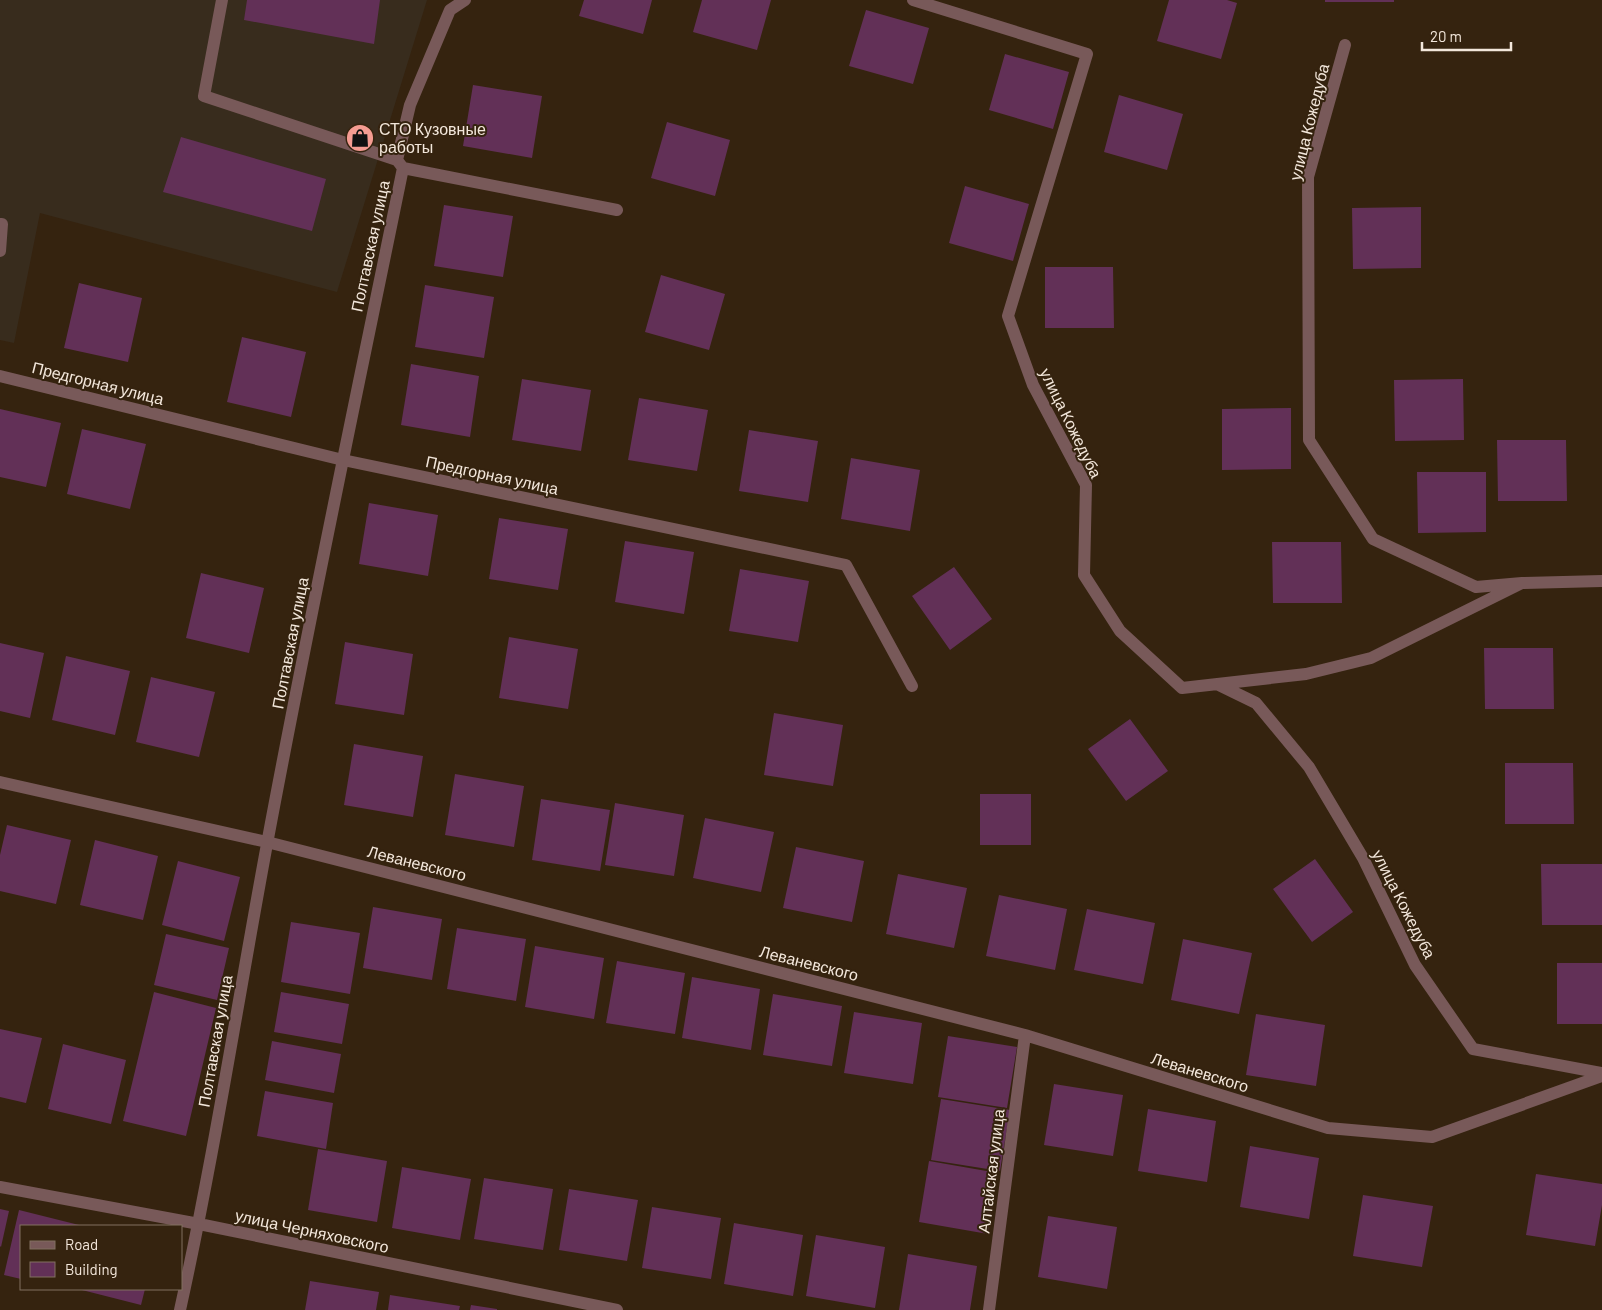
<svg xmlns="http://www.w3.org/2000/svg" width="1602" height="1310" font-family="Barlow,sans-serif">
	<rect width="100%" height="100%" fill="#35230f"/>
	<path fill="#382c1d" d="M0 0H427L337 292 40 213 14 343 0 340Z"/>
	<path fill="#623057" d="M247 0H380L374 44 244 20Z
		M584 0H652L643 34 579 16Z
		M702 0H771L757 50 693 32Z
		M1169 0H1227L1237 3 1221 59 1157 41Z
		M1325 0H1394V2H1325Z
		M866 10 929 28 913 84 849 66Z
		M1005 54 1069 72 1053 129 989 110Z
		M473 85 542 96 532 158 463 146Z
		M1119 95 1183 114 1167 170 1104 152Z
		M667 122 730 140 715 196 651 178Z
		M181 137 326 179 312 231 163 192Z
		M965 186 1029 204 1013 261 949 243Z
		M444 205 513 216 503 277 434 266Z
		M1421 207V268L1353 269 1352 208Z
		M1045 267H1113L1114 328H1045Z
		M661 275 725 294 709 350 645 332Z
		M79 283 142 298 128 362 64 348Z
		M425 285 494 297 484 358 415 347Z
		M242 337 306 352 291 417 227 402Z
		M411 364 479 376 470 437 401 425Z
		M522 379 591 390 581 451 512 440Z
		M1463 379 1464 440 1395 441 1394 380Z
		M639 398 708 410 697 471 628 460Z
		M1291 408V469L1222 470V409Z
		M0 409 61 423 46 487 0 477Z
		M82 429 146 444 130 509 67 494Z
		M749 430 818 441 808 502 739 491Z
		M1497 440H1566L1567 501H1498Z
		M851 458 920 470 910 531 841 519Z
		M1417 472H1486V532L1418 533Z
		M369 503 438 515 428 576 359 564Z
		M499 518 568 529 558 590 489 579Z
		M625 541 694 552 684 614 615 602Z
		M1272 542H1341L1342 603H1273Z
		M954 567 992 619 950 650 912 596Z
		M740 569 809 581 798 642 729 631Z
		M201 573 264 588 249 653 186 638Z
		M509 637 578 649 568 709 499 698Z
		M345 642 413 654 404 715 335 704Z
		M0 643 44 653 30 718 0 711Z
		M1484 648H1553L1554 709H1485Z
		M66 656 130 671 115 735 52 720Z
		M151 677 215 692 199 757 136 742Z
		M774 713 843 725 833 786 764 775Z
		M1130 719 1168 771 1126 801 1088 749Z
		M354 744 423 756 413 817 344 805Z
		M1505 763H1573L1574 824H1505Z
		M455 774 524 786 514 847 445 835Z
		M980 794H1031V845H980Z
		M541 799 610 810 600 871 532 860Z
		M615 803 684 815 674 876 605 865Z
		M705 818 774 832 761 892 693 878Z
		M7 825 71 840 56 904 0 891V855Z
		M95 840 158 856 143 920 80 905Z
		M796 847 864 861 852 922 783 908Z
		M1315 859 1353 912 1312 942 1273 889Z
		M178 861 240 877 224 941 162 925Z
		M1541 864H1602V925H1542Z
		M898 874 967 888 954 948 886 934Z
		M999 895 1067 909 1055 970 986 956Z
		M373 907 442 919 432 980 363 968Z
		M1087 909 1155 923 1143 984 1074 970Z
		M291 922 360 933 350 994 281 982Z
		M457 928 526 939 516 1001 447 989Z
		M166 934 229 948 217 1000 154 985Z
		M1183 939 1252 953 1239 1014 1171 1000Z
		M535 946 604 958 594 1019 525 1007Z
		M617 961 685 973 675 1034 606 1023Z
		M1557 963H1602V1024H1557Z
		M692 977 760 989 751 1050 682 1038Z
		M154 992 216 1008 186 1136 123 1121Z
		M281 992 349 1004 342 1044 274 1032Z
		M773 994 842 1006 832 1066 763 1055Z
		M854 1012 922 1023 913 1084 844 1073Z
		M1256 1014 1325 1025 1316 1086 1246 1075Z
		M0 1029 42 1038 26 1103 0 1097Z
		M948 1036 1017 1047 1007 1108 938 1097Z
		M272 1041 341 1054 334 1093 265 1080Z
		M63 1044 126 1060 111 1124 48 1109Z
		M1054 1084 1123 1095 1113 1156 1044 1145Z
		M265 1091 333 1103 326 1149 257 1136Z
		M941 1099 1010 1110 1000 1171 931 1160Z
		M1148 1109 1216 1121 1207 1182 1138 1171Z
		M1250 1146 1319 1158 1309 1219 1240 1207Z
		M318 1149 387 1161 377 1222 308 1210Z
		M929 1161 998 1173 988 1234 919 1222Z
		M402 1167 471 1179 460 1240 392 1228Z
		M1536 1174 1602 1184V1205L1595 1246 1526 1235Z
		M484 1178 553 1189 543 1250 474 1239Z
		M569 1189 638 1200 627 1261 559 1250Z
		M1363 1195 1433 1206 1422 1267 1353 1256Z
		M652 1207 721 1218 711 1279 642 1268Z
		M0 1209 9 1211 1 1247 0 1246Z
		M19 1210 83 1226H21V1279L4 1275Z
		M1048 1216 1117 1227 1107 1289 1038 1277Z
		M734 1223 803 1235 793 1296 724 1284Z
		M816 1235 885 1247 875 1308 806 1296Z
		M908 1254 977 1266 970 1310H899Z
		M310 1281 379 1292 376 1310H305Z
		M78 1289H145L141 1305Z
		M390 1295 460 1306 459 1310H388Z
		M471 1305 497 1309V1310H470Z"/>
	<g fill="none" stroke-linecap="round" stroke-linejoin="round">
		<path stroke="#785959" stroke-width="12" d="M222 0 204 96 397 160
			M913 0 1087 54 1008 316 1033 385 1086 485 1084 575 1120 631 1182 688 1306 674 1371 658 1522 583
			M1345 45 1308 177 1309 440 1373 539 1476 587 1522 583 1602 581
			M403 168 617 210
			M0 224H2L0 251
			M0 376 343 460 846 565 912 686
			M1217 684 1256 703 1309 767 1363 858 1415 965 1473 1049 1602 1073
			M0 782 267 842 1025 1035 1328 1128 1432 1137 1602 1076
			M0 1187 199 1224 617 1310
			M180 1310C214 1156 238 1000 267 844 309 618 357 393 403 168L397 160 410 105 450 10 465 0
			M989 1310 1025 1035"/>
	</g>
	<defs>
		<symbol id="shop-disc" viewBox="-11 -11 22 22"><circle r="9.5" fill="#f59c92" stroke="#35230f"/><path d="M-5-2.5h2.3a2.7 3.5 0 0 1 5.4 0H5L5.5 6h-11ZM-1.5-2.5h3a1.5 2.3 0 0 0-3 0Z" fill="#111"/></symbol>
	</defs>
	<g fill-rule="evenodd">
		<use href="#shop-disc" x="344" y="122" width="32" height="32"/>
	</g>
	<g text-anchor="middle" stroke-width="4" stroke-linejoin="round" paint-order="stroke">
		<g font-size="16" fill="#f3e7db" stroke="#35230f">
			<text transform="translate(1309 122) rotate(-76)" y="6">улица Кожедуба</text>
			<text transform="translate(370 246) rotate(-78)" y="6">Полтавская улица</text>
			<text transform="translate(98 383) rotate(14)" y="6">Предгорная улица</text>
			<text transform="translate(1071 423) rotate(64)" y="6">улица Кожедуба</text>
			<text transform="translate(492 475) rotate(12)" y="6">Предгорная улица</text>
			<text transform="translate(290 643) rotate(-79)" y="6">Полтавская улица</text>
			<text transform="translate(417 863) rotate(14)" y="6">Леваневского</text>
			<text transform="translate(1404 904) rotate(63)" y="6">улица Кожедуба</text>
			<text transform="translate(809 963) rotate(14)" y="6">Леваневского</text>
			<text transform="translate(215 1041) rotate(-80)" y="6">Полтавская улица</text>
			<text transform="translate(1200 1072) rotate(17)" y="6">Леваневского</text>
			<text transform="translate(991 1171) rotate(-83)" y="6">Алтайская улица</text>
			<text transform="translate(312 1231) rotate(12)" y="6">улица Черняховского</text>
		</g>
		<g font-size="16" fill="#f3e7db" stroke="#35230f" text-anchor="start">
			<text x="379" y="135">СТО Кузовные<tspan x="379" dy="18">работы</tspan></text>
		</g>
	</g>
	<rect x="20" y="1225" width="162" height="65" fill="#35230f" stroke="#817161"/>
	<rect x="30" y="1241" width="25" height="8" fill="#785959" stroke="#817161"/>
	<text x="65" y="1250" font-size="15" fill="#f3e7db">Road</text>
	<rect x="30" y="1262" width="25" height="15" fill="#623057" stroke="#817161"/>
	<text x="65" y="1275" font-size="15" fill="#f3e7db">Building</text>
	<path d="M1422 42v8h89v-8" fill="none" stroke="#f3e7db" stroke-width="2.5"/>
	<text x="1430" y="42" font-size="15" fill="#f3e7db" stroke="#35230f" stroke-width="4" paint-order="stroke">20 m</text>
</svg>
